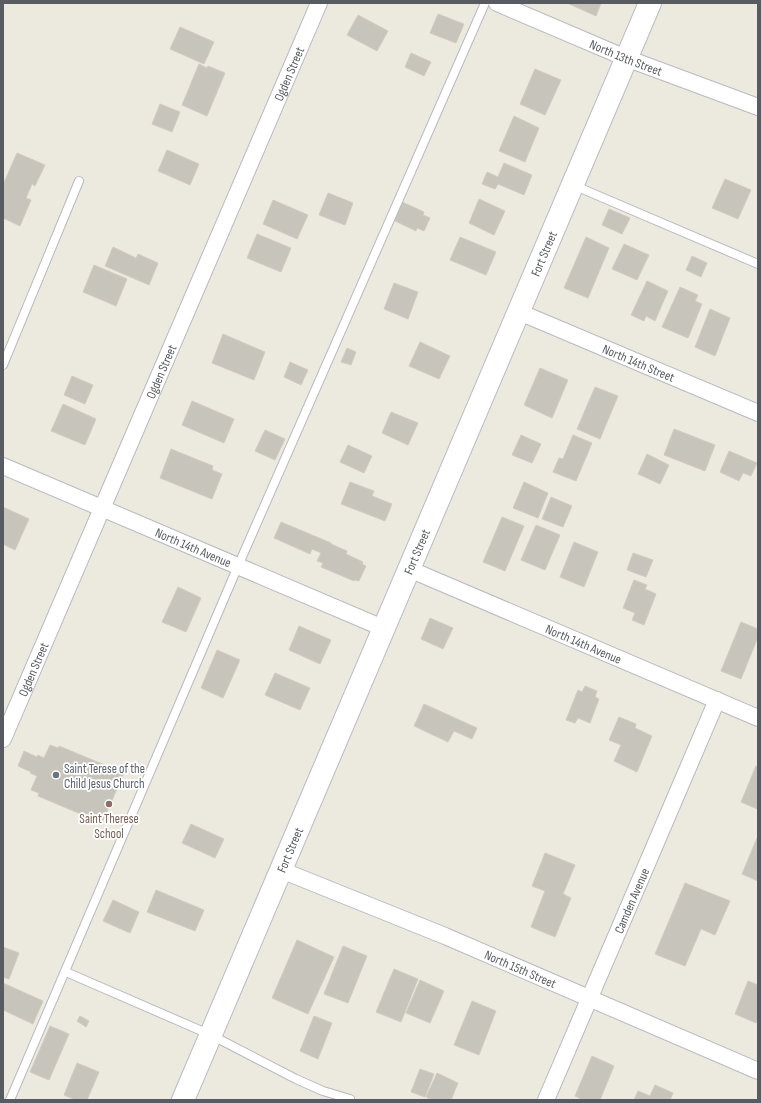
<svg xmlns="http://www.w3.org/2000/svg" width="761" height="1103" font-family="'Sofia Sans Condensed',sans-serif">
	<rect width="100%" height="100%" fill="#eceadf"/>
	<path fill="#c7c4bc" stroke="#d1ccbd" d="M567 3H601L596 16Z
		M438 14 464 24 456 43 430 33Z
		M358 15 388 31 377 51 347 35Z
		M180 27 214 42 204 64 170 49Z
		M411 53 431 62 424 76 405 67Z
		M199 64 207 68 208 66 225 73 207 116 182 105Z
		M535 69 561 80 545 115 520 104Z
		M160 104 180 112 172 132 152 124Z
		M514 116 539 128 525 162 499 151Z
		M167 150 199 164 190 185 158 171Z
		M17 153 45 165 35 186 32 184 26 198 31 200 20 226 3 218V185Z
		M504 163 532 175 524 195 498 184 495 189 482 184 487 172 498 177Z
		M725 179 751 190 738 219 712 208Z
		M328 193 353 203 345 225 319 215Z
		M479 199 505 211 494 235 469 223Z
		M273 200 308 215 297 239 263 224Z
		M400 201 424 212 423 215 430 218 424 231 417 228 416 231 391 219Z
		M609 209 630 218 622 234 602 225Z
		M257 234 291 248 281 272 247 258Z
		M460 237 496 252 486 275 450 260Z
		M586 237 609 248 588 298 564 288Z
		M624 244 649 255 637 280 612 269Z
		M113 247 136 258 138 254 158 263 149 285 105 266Z
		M692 256 707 263 701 277 686 270Z
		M94 265 127 279 116 306 83 292Z
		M647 281 668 291 655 321 646 316 644 321 631 315Z
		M394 283 418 292 408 319 384 309Z
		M680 287 698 295 695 301 702 304 688 338 662 327Z
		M710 309 730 318 715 356 695 347Z
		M223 334 265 352 254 380 212 363Z
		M420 342 450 356 439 379 409 366Z
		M347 348 356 352 351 365 341 362Z
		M290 362 308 370 301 385 284 377Z
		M540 368 568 380 552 418 524 405Z
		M72 376 93 385 85 404 64 395Z
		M595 387 618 396 600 439 577 429Z
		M192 401 234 419 224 443 182 425Z
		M63 404 96 419 85 445 51 431Z
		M391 412 418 423 408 445 382 433Z
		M674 429 715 445 705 471 664 455Z
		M265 430 285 439 275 460 255 451Z
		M521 435 541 444 532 463 512 455Z
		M573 435 592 443 576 481 553 472 559 458 563 459Z
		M348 445 372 456 364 473 340 462Z
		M171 449 213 466 212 470 222 474 212 499 160 478Z
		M729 451 757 463 751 476 743 473 739 481 720 472Z
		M647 454 669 465 660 484 638 474Z
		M350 482 374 491 372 496 392 504 385 521 341 504Z
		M524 482 548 493 538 518 513 508Z
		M551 497 572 506 563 527 542 519Z
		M3 507 29 519 15 550 3 544Z
		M502 517 524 526 505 571 483 562Z
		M281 522 331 543V544L347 551 346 554 363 562 362 564 366 566 359 581 355 580 354 581 321 567 323 563 317 561 321 553 312 549 310 554 274 538Z
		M536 525 560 535 545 570 521 560Z
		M574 542 598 552 584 587 560 577Z
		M633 553 653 560 646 577 627 570Z
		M634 580 647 585 645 589 656 594 644 625 632 620 635 613 623 608Z
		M178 587 201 598 186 632 162 622Z
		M430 618 453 628 443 649 421 639Z
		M741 622 758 629V637L741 679 721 671Z
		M299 626 331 640 320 664 289 650Z
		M217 650 240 660 223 698 201 688Z
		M275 673 310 688 300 710 265 695Z
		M585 686 597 691 595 697 599 699 590 723 578 718 575 723 566 720 578 690 582 692Z
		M424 704 477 728 472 739 454 731 448 742 414 726Z
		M619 717 636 724 635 728 652 736 637 772 614 761 621 745 609 740Z
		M50 745 58 748 59 746 124 773 102 823 38 796 39 793 31 790 37 776 30 773 31 772 18 766 24 751 37 757 38 755 44 758Z
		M756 766 758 767V806L757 809 741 802Z
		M191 824 224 839 215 858 182 843Z
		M757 838 758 839V881L742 874Z
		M545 853 575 865 563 894 571 898 555 937 531 927 545 891 532 886Z
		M685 883 730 901 715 935 701 929 685 966 655 954Z
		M156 890 204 910 195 931 147 912Z
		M113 900 139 912 130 933 103 921Z
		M297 940 334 957 308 1014 272 998Z
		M343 946 367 956 348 1003 324 994Z
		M3 947 19 953 9 979 3 977Z
		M394 969 418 979 401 1022 376 1012Z
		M420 980 444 991 430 1023 406 1013Z
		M748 981 758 985V1019L756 1023 735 1014Z
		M3 983 43 1001 33 1024 3 1010Z
		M472 1001 496 1011 479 1055 454 1045Z
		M80 1016 89 1021 86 1027 77 1021Z
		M314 1016 332 1023 318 1059 300 1051Z
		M50 1026 69 1034 49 1080 30 1072Z
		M592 1056 614 1066 600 1100H583L575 1096Z
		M77 1063 99 1072 87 1100H76L64 1095Z
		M420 1069 434 1074 425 1097 411 1092Z
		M437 1073 458 1083 451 1100H432L426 1097Z
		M655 1085 673 1093 670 1100H634L638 1091 650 1096Z"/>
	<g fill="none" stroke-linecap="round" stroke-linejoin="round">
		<defs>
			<path id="lane" d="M573 185 758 264
				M3 365 79 181
				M66 972 211 1035 296 1079 323 1091 350 1099
				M10 1100 238 566 485 3"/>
			<g id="street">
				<path id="s1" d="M497 3 626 58 758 107"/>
				<path id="s2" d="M519 312 758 413"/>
				<path id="s3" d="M3 466 383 628"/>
				<path id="s4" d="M409 569 758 718"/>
				<path id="s5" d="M3 739 319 3"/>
				<path id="s6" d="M281 870 445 936 758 1071"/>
				<path id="s7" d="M546 1100 717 700"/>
			</g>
			<g id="secondary">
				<path id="s8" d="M183 1100 650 3"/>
			</g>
		</defs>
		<use href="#lane" stroke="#b7b9bf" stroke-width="10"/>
		<use href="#street" stroke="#b7b9bf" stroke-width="18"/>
		<use href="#secondary" stroke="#b8bbc2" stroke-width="24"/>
		<use href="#lane" stroke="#fff" stroke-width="8"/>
		<use href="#street" stroke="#fff" stroke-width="16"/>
		<use href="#secondary" stroke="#fff" stroke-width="22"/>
	</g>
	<circle fill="#6b7280" stroke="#fff" stroke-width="1.5" cx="56" cy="775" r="4"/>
	<circle fill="#8d6e63" stroke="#fff" stroke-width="1.5" cx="109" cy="804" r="4"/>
	<g text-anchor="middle" stroke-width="3.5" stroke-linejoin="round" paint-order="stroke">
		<g font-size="13" fill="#585b61" stroke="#fff">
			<text dy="5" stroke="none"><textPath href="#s1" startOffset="140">North 13th Street</textPath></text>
			<text dy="5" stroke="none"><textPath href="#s5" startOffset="724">Ogden Street</textPath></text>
			<text dy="5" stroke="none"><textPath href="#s8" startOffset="920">Fort Street</textPath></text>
			<text dy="5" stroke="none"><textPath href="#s2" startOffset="130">North 14th Street</textPath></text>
			<text dy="5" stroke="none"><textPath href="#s5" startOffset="400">Ogden Street</textPath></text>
			<text dy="5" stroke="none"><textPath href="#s3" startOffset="207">North 14th Avenue</textPath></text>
			<text dy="5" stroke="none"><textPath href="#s8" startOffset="596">Fort Street</textPath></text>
			<text dy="5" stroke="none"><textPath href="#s4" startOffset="190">North 14th Avenue</textPath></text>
			<text dy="5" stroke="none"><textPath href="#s5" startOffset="76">Ogden Street</textPath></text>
			<text dy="5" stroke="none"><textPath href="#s8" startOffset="272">Fort Street</textPath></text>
			<text dy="5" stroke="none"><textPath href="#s7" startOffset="217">Camden Avenue</textPath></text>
			<text dy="5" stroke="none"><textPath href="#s6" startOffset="259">North 15th Street</textPath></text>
		</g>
		<g font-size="13" fill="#5b616d" stroke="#fff" text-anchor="start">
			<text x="64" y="773">Saint Terese of the<tspan x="64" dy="15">Child Jesus Church</tspan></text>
		</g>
		<g font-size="13" fill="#785e54" stroke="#fff">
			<text x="109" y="823">Saint Therese<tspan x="109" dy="15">School</tspan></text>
		</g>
	</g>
	<rect width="761" height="1103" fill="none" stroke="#585b61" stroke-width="8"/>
</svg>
